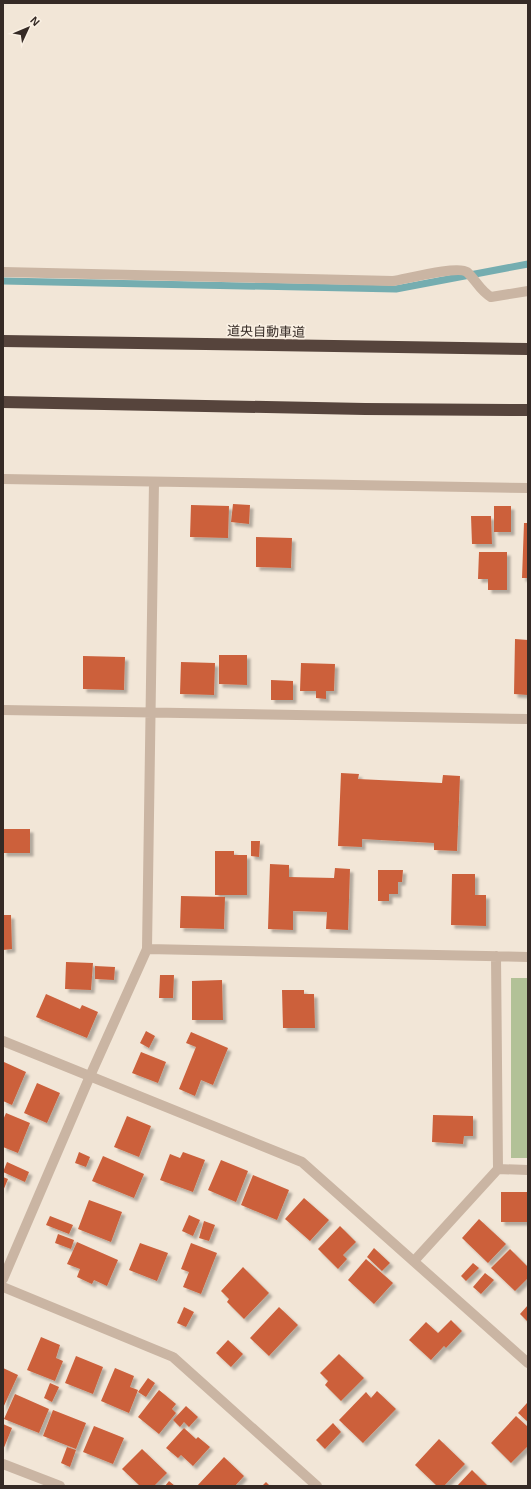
<svg xmlns="http://www.w3.org/2000/svg" width="531" height="1489" font-family="Arial,'Noto Sans JP',sans-serif">
	<defs>
		<filter id="shadow"><feDropShadow dx="3.5" dy="3.5" stdDeviation="1" flood-color="#0004"/></filter>
	</defs>
	<rect width="100%" height="100%" fill="#f2e6d7"/>
	<path fill="#b2c197" d="M511 978H528V1158H511Z"/>
	<g fill="none" stroke-linecap="round" stroke-linejoin="round">
		<path stroke="#75adb0" stroke-width="7" d="M3 281 396 289 528 264"/>
	</g>
	<path fill="#cc603b" filter="url(#shadow)" d="M233 504 250 505 249 524 231 522Z
		M191 505 229 506 228 538 190 537Z
		M494 506H511V532H494Z
		M471 516H491L492 544H472Z
		M524 523H528V578H522Z
		M256 537 292 538 291 568 256 567Z
		M479 552H507V590H488V579H478Z
		M515 639 528 640V695L514 694Z
		M219 655H247V685L219 684Z
		M83 656 125 657 124 690 83 689Z
		M181 662 215 663 214 695 180 694Z
		M301 663 335 664 334 691H326V699L316 698V691H300Z
		M271 680 293 681V700H271Z
		M341 773 359 774 358 779 442 783 443 775 460 776 457 851 434 850V843L362 839V847L338 846Z
		M3 829H30V853H3Z
		M251 841H260L259 857 251 856Z
		M215 851H234V855H247V895H215Z
		M270 864 289 865V877L334 878 335 868 350 869 348 930 326 929 327 912 293 911V930L268 929Z
		M378 870H403L402 882H398V894H389V901H378Z
		M452 874H475V895H486V926L451 925Z
		M181 896 225 897 224 929 180 928Z
		M3 915H11L12 949 3 950Z
		M66 962 93 963 91 990 65 989Z
		M95 966 115 967 114 980 95 979Z
		M160 975H174L173 998H159Z
		M222 980 223 1020H192V981Z
		M282 990H304V994H314L315 1028H283Z
		M46 994 80 1009 82 1005 98 1012 87 1038 36 1017Z
		M146 1031 155 1036 149 1048 140 1043Z
		M191 1032 228 1048 213 1085 201 1080 195 1096 179 1089 196 1047 186 1043Z
		M141 1052 166 1062 158 1083 132 1073Z
		M4 1062 26 1072 12 1105 3 1101Z
		M37 1083 60 1093 47 1123 24 1113Z
		M6 1113 30 1123 18 1153 3 1147V1120Z
		M433 1115 473 1116V1136H464L463 1144 432 1142Z
		M127 1116 151 1126 139 1157 114 1147Z
		M79 1152 90 1157 86 1167 75 1163Z
		M183 1152 205 1160 193 1192 160 1180 170 1154 180 1158Z
		M103 1156 144 1174 134 1198 92 1181Z
		M221 1160 248 1171 236 1202 208 1190Z
		M7 1162 29 1172 25 1182 3 1172Z
		M253 1175 289 1190 277 1220 241 1205Z
		M3 1177 8 1179 3 1191Z
		M501 1192H528V1222H501Z
		M304 1198 329 1220 310 1241 285 1219Z
		M89 1200 122 1212 111 1242 78 1229Z
		M189 1215 200 1220 193 1236 182 1231Z
		M50 1216 73 1225 69 1234 46 1225Z
		M479 1219 506 1244 488 1263 462 1238Z
		M204 1221 215 1225 209 1241 199 1238Z
		M340 1226 356 1242 343 1255 347 1259 338 1269 318 1249Z
		M58 1234 74 1240 71 1249 55 1243Z
		M77 1242 118 1260 107 1286 94 1280 92 1284 77 1277 80 1269 67 1264Z
		M140 1243 168 1253 157 1281 129 1270Z
		M191 1243 217 1253 201 1294 183 1287 189 1272 181 1269Z
		M374 1248 390 1263 382 1271 367 1257Z
		M510 1249 528 1267V1278L515 1291 491 1268Z
		M366 1259 393 1283 374 1304 348 1280Z
		M473 1263 479 1268 466 1281 461 1276Z
		M243 1267 269 1293 244 1319 227 1302 229 1299 221 1291Z
		M485 1273 494 1280 481 1294 473 1287Z
		M528 1305V1322L520 1314Z
		M184 1307 194 1312 186 1327 177 1323Z
		M279 1307 298 1325 269 1356 250 1338Z
		M451 1320 462 1331 446 1348 444 1346 431 1360 409 1340 426 1322 438 1333Z
		M41 1337 60 1345 56 1358 63 1361 55 1381 27 1370Z
		M228 1340 243 1354 231 1367 216 1353Z
		M339 1354 364 1378 341 1401 325 1385 328 1381 320 1373Z
		M76 1356 103 1367 93 1394 65 1383Z
		M3 1368 18 1375 3 1408Z
		M115 1368 134 1376 130 1387 138 1390 129 1413 101 1401Z
		M148 1378 155 1383 146 1397 138 1392Z
		M50 1383 59 1387 52 1402 44 1398Z
		M159 1390 176 1404 172 1409 176 1413 159 1434 138 1417Z
		M377 1391 396 1409 363 1443 339 1420 366 1392 371 1398Z
		M15 1394 49 1409 39 1433 4 1419Z
		M527 1403 528 1404V1422L518 1413Z
		M186 1406 198 1417 189 1427 184 1422 180 1427 173 1420Z
		M53 1410 86 1423 76 1449 43 1436Z
		M516 1416 528 1427V1446L511 1463 491 1443Z
		M333 1423 341 1432 325 1449 316 1440Z
		M3 1424 12 1428 3 1450Z
		M94 1426 124 1438 113 1464 83 1452Z
		M184 1428 196 1439 198 1437 210 1447 193 1466 181 1455 178 1458 166 1448Z
		M439 1439 465 1464 444 1486H437L415 1465Z
		M67 1447 76 1450 70 1467 61 1463Z
		M142 1449 167 1473 154 1486H140L122 1469Z
		M224 1457 244 1476 235 1486H197Z
		M472 1470 488 1486H457Z
		M169 1481 175 1486H165Z
		M266 1482 270 1486H262Z"/>
	<g fill="none" stroke-linecap="round" stroke-linejoin="round">
		<path stroke="#cab5a3" stroke-width="10" d="M3 272 393 281C406 279 458 265 467 272 476 280 480 291 491 297L528 291
			M3 479 528 488
			M3 710 528 719
			M147 949 528 957
			M496 956 498 1169
			M3 1041 302 1162 528 1363
			M414 1261 498 1169 528 1170
			M3 1279 90 1076 147 949 154 482
			M3 1287 173 1357 317 1486
			M3 1464 60 1486"/>
		<path stroke="#56443c" stroke-width="12" d="M3 341 528 349
			M3 402 365 409 528 410"/>
	</g>
	<g text-anchor="middle" stroke-width="3.5" stroke-linejoin="round" paint-order="stroke">
		<g font-size="13" fill="#352a25" stroke="#faf0e3">
			<text transform="translate(266 331) rotate(1)" y="5">道央自動車道</text>
		</g>
	</g>
	<rect width="531" height="1489" fill="none" stroke="#352a25" stroke-width="8"/>
	<g transform="translate(28 28) rotate(46)" stroke="#faf0e3" stroke-width="3" paint-order="stroke">
	<path d="M0-3L7 15L0 10L-7 15Z" fill="#352a25"/>
	<text y="-6" font-size="11" font-weight="bold" text-anchor="middle" fill="#352a25">N</text>
	</g>
</svg>
